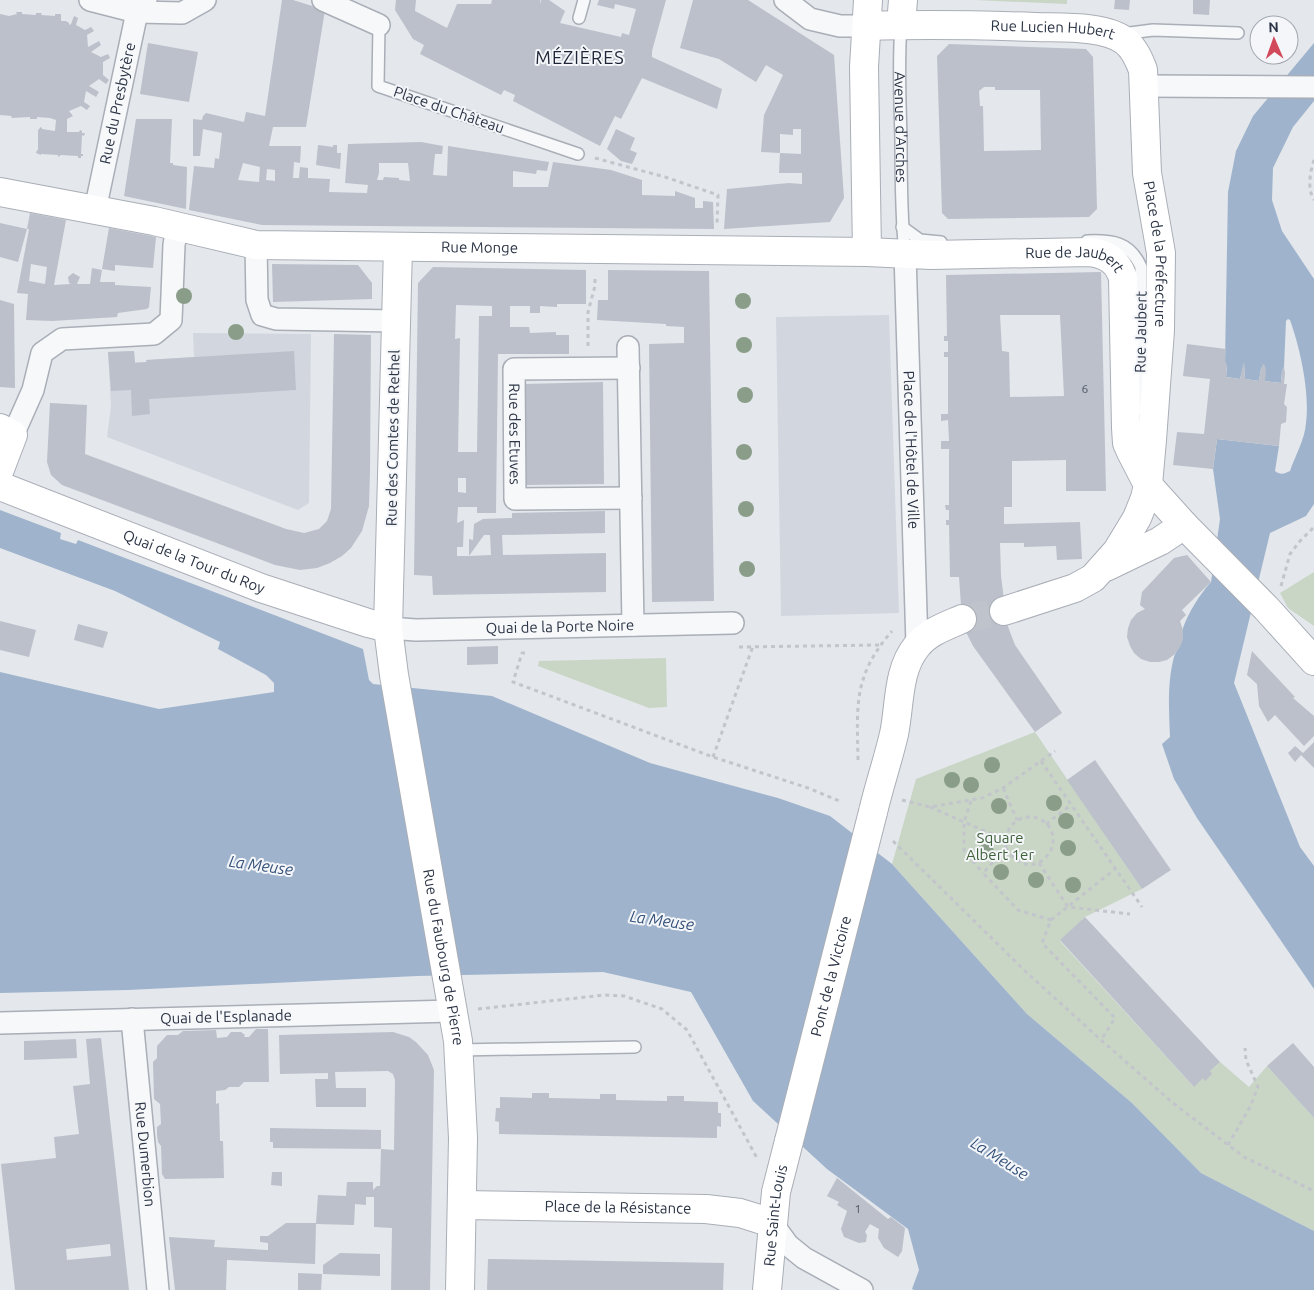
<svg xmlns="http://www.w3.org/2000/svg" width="1314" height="1290" font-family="Ubuntu,sans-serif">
	<rect width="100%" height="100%" fill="#e4e7ec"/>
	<path fill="#d2d6de" d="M889 315 899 613 781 616 776 317Z
		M193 333 311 334 309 503 298 510 107 437 111 406 108 352 134 351 135 362H146V360L194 357Z"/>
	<path fill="#c9d6c5" d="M974 0H1067V4Z
		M1314 572V626L1288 608 1280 593Z
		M666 658 667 707 649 708 538 666 539 661Z
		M1035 732 1142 889 1085 917 1060 941 1193 1086 1220 1062 1249 1087 1267 1066 1314 1118V1231L1201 1173 1132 1103 1027 1014 892 864 916 779Z"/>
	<path fill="#9fb4cc" d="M1314 43V101L1293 127 1273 168 1272 200 1282 231 1314 279V504L1306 516 1270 533 1234 683 1300 847 1314 866V989L1197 818 1174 779 1162 744 1170 737C1169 711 1167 683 1174 657 1176 651 1181 646 1182 640 1183 636 1182 632 1183 628 1188 613 1200 594 1211 582L1220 519 1213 469 1217 439 1279 446 1275 471C1280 475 1284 474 1290 471 1295 456 1305 439 1306 423 1310 392 1300 348 1290 320L1288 319 1286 321 1284 367 1282 371 1281 383 1265 381 1264 364 1261 369 1259 381 1245 379 1244 363 1240 379 1226 377 1227 367 1225 361 1228 192 1236 151 1253 116Z
		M0 510 61 533 60 539 76 544 78 540 363 649 369 680 373 684 492 696 650 763 778 798 830 816 892 864 1027 1014 1132 1103 1201 1173 1314 1231V1290H914L912 1289 919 1270 908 1229 827 1169 753 1101 691 992 603 972 417 976 128 990 0 993V672L159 709 274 692V683L266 675 218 649 220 642 115 591 0 548Z"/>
	<path fill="#bbc0ca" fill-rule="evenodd" d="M282 0H293L325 10 306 127H273L269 146H301L300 163 294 162 293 178H299L300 167 308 168V178L330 179 329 192 367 193 368 185 345 183 348 144 421 142 443 146 442 154H435L433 175 447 176 448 146 549 162 547 171 537 170 536 174 513 171V187H548L553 162 611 170 642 180V195L675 196V191L695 198V208H703V201L713 202 714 229 262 225 189 210 194 166 214 168 215 158 219 159 222 133 203 129 200 156H193V119L202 120 203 116 206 113 244 122 246 112 265 116ZM243 163 260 167 259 182 238 180ZM379 163H408L410 181 399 180V178L384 177 383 180H377L379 173ZM267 169 275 170V181L266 180Z
		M396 0H416L415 11 447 28 457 4H491L492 0H540V4L541 0H549L565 11 560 23 621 37 622 33 629 35 636 9 615 4 614 9 597 5 599 0H666L652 51V57L722 89 717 109 642 78 621 119 615 116 600 146 513 101 515 95 504 90 501 95 420 54 424 45 413 39 395 10Z
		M693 0H748L834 55 844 198 830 222 724 229 727 189 789 183 802 184V173H779L780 153 801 154V129H793V135L780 134V153L761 152 764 115 783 75 766 65 756 82 719 59 680 48Z
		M1115 0H1130L1129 10 1114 9Z
		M1193 0H1210L1209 15 1193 14Z
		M16 12H22V14L36 15V13H42L41 15 55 16V14H61V21H66L69 23V25L71 24 74 16 78 18 76 25 85 30 91 27 94 31 87 35 88 47 99 41 101 45 91 52 101 57 108 54 110 58 103 62V75L109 80 106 84 99 79 89 86 99 92 96 97 86 91 84 102 90 106 87 110 81 106 69 111 73 116 67 119V132H79L80 130 82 131V133H85L84 136 82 135 81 154H83V156H81V158H78V156L61 155 58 157V155L41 154V155L36 153 37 150H38V129L39 130 40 127 42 128V129L55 131 56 120 50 118 37 117V119H30V117L11 118 12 116 0 115V14L9 16 17 14Z
		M148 43 198 52 189 102 140 94Z
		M949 44 1086 49 1093 57 1097 209 1089 217 948 219 942 213 937 56ZM984 87H995V90H1040L1041 150 984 151 983 106H980L979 91Z
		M136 119H172L170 163H173V165L187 167 186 209 124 196Z
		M616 129 635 138 630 150 637 153 632 164 621 161 607 149Z
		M318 145 333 147V145H337V153H341L340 169 316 165Z
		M30 213 66 220 54 285 71 284 69 283 68 277 73 273 80 277 77 284H90L92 268 102 270 100 282H115V285L151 287 149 307 147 309 118 313 117 317 52 321 26 320 28 294 17 293 29 229H27ZM31 264 47 267 45 284 29 281Z
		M0 223 27 229 18 262 0 257Z
		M109 228 156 237 153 268 115 265V271L102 269Z
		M272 264 358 265 372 283V299L273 302Z
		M433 267 586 270V304H557V307L540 306V313H530V306H510V327H529L530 333 556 332V335H569V354H498L496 513H477V507H458L457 523 464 520 463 547H457V556H469V539L473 540 474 524 483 519 512 518V513L605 511V533L502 535 503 555 606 553V592L433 595 432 576 414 575 418 283ZM456 305 492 306V316H479L477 452H458L460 338 455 339ZM458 478H466V493L458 492ZM484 535H490L491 555 469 556Z
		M608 270 709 271 714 601 652 602 649 344 684 343V327L666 326V324L597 320 598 300H608Z
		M1101 272 1106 491H1066V460L1012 461V507H1004V524L1080 522 1082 559 1057 560 1056 546 1024 547V543H1000L1001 576 1007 624 1015 645 1062 713 1035 732 973 646 966 632 962 619 959 577H950L949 525H946V520H949V510H946L945 505H949V449H941V441H949L948 420 941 421V414H948V357H944V352H948V341H944V336H947L946 275ZM1000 315H1060L1064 396 1010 397 1009 352 1002 351Z
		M0 300 14 304 15 388 0 387Z
		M334 334 371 335 370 471 369 506 362 531 351 548 342 556 330 563 317 568 300 570 275 565 62 485 51 475 47 462 50 403 87 405 85 454 286 529 304 533 319 529 327 521 331 509Z
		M1187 344 1226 349 1225 361 1227 366 1226 377 1240 379 1244 362 1245 379 1259 381 1261 369 1264 364 1266 370 1265 381 1281 383 1282 371 1284 367 1285 373 1284 384H1287L1284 404 1287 407 1286 422 1281 424 1279 446 1217 439 1213 469 1173 465 1177 432 1204 434 1210 379 1183 376Z
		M134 351 135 363 147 362 146 360 294 351 296 390 149 399 150 414 132 416 131 390 111 391 108 352Z
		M603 382 604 484 526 485 525 384Z
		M1187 555 1211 582 1182 610 1186 615 1180 621 1183 630V639L1180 647 1175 654 1167 660 1159 662H1150L1141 659 1134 653 1130 646 1127 637 1128 628 1131 620 1137 613 1145 609 1140 605 1142 592 1174 558Z
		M0 621 36 630 29 657 0 650Z
		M78 624 108 632 103 648 74 640Z
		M498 646V664L467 665V647Z
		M1252 651 1295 697 1293 698 1314 716V736L1304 746 1275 715 1268 722 1259 706 1257 684 1247 675Z
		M1314 742V768L1301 755 1295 762 1288 753 1295 746 1303 753Z
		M1095 760 1171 870 1142 889 1067 780Z
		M1085 917 1220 1062 1210 1071 1212 1074 1205 1081 1203 1078 1194 1087 1060 940Z
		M256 1029H268L269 1082H244L239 1087H229L225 1090 216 1091V1104L219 1103 220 1141H223L224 1178 165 1179 162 1174 161 1146 158 1142 157 1134V1127L161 1124 160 1104 154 1099 153 1062 157 1058V1046L167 1035H178L183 1031 216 1030 217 1038 227 1037 231 1032H241L245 1035 244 1037H249Z
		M393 1032 409 1037 416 1042 428 1055 434 1070 430 1290H391L392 1228 374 1227V1197H366V1205L355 1204 354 1225 316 1224 315 1264 227 1260 226 1290H175L169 1237 215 1240 214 1247 268 1250V1243L260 1242V1236H268L286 1223H316L318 1195 346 1196 347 1182H373V1190L377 1186H380L381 1149 394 1150 395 1080 393 1074 388 1071 335 1072 336 1088H366V1107H316L315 1079H328V1073L280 1074 279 1035Z
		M101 1038 129 1290H15L1 1164 56 1158 54 1137 79 1134 73 1086 90 1084 86 1039ZM110 1244 111 1256 67 1260 66 1249Z
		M76 1039 77 1058 24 1060V1041Z
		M1293 1043 1314 1067V1118L1267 1066Z
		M532 1093H549V1098L600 1099V1094H616V1100L667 1101V1096H684V1101L718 1102V1113H721V1127L717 1126V1138L499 1134V1122L495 1121 496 1108H500V1097L532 1098Z
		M270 1128 381 1130V1149L273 1148V1142H270Z
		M272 1172H282V1186L271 1185Z
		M837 1178 888 1219 891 1217 905 1228 902 1251 898 1257 884 1248 878 1238 879 1229 870 1224 865 1232 867 1235 866 1242 859 1243 844 1237 841 1229 847 1211 837 1205 839 1202 827 1196Z
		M340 1253 380 1254V1276L323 1274V1265Z
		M488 1259 724 1263 723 1290H487Z
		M298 1273 322 1274 321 1290H298Z"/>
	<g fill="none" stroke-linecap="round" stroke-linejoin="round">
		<path stroke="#bfc3cb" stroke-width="28" stroke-dasharray="28 14" stroke-linecap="butt" d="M962 619 1004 611"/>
		<defs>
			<g id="lane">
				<path d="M579 18 584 0"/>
				<path d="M379 25 378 86 578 154"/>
				<path id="s1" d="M901 25C898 63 900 101 901 139 901 178 901 216 905 254"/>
				<path d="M1122 34 1153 30 1238 33"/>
				<path d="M902 227 920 240 941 242"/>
				<path d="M1087 241C1112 240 1130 242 1141 267L1140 397 1145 414"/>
				<path d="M458 1050 635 1047"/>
			</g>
			<g id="street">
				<path d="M90 0 137 12 182 13 205 0"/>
				<path d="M323 0 379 25"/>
				<path d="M785 0 810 19 840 26H867"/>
				<path d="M1145 86 1314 87"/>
				<path id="s2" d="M95 210 137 12 146 0"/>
				<path d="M256 245 257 300 262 315 276 319 396 321"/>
				<path id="s3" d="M905 254 917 645"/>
				<path d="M628 347 633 625"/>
				<path id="s4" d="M629 368 514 369 515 499 631 498"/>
				<path d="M13 435 33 390 42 353 62 339 154 334 171 320 174 245 177 226"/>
				<path id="s5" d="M388 628 416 630 733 623"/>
				<path id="s6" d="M132 1019 158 1290"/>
				<path id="s7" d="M0 1023 452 1011"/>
				<path d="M772 1223 788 1245 804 1258 862 1290"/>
			</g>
			<g id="secondary">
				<path d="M901 25 903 0"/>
				<path id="s8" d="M867 26C923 24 979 25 1035 27 1060 28 1104 25 1125 41 1134 48 1139 59 1143 70L1147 173 1161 253 1160 330 1152 440 1148 485 1145 498 1137 518 1117 551 1093 578 1075 588 1004 611"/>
				<path id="s9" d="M0 192 154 221 256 245 867 252 931 255 1090 252C1107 254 1118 262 1123 278L1126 428 1127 443 1131 452 1148 485 1184 525 1266 608 1314 661"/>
				<path id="s10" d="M398 247 388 628 394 675 458 1041 463 1138 460 1290"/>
				<path d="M867 252 864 67 868 0"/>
				<path d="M0 428 13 435 0 469"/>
				<path id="s11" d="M0 486 261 588 368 623 388 628"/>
				<path d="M1106 567 1160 541 1184 525"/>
				<path d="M873 812C879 786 888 760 894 734 900 706 897 670 917 646 928 632 946 626 962 619"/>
				<path id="s12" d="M462 1205 706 1209 740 1213 772 1223"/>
				<path id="s13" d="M767 1290 776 1192 789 1141"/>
			</g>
		</defs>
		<use href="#lane" stroke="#a9aeb7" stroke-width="14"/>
		<use href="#street" stroke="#a9aeb7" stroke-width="24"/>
		<use href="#secondary" stroke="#a9aeb7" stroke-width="30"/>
		<path stroke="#c2c5cb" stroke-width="3" stroke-dasharray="4 4" stroke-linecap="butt" d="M595 158 665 177 718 195 717 223
			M1314 160C1310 172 1307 189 1314 200
			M588 346V312L595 286V276
			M1281 586 1290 554 1300 541 1314 527
			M739 647 879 645
			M525 653H522L513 682 713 757 808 788 842 802
			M713 757 753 646
			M858 760C857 705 853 676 892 631
			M1041 761 1142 907
			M1003 788 1017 820
			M902 800 930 807 982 798 1003 788 1055 751
			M971 801 964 822V851L983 873
			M930 807 1005 840
			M1046 824 1071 805
			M893 841 1025 971 1101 1040 1173 1103 1244 1157 1314 1191
			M1006 848C1014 862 1030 871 1044 859 1049 855 1052 849 1053 843 1056 809 1002 806 1006 848L983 873 1018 910 1051 920 1042 943 1115 1018 1101 1040
			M1039 863 1068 907 1130 914
			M1051 920 1115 869
			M478 1009 604 995 624 996 662 1009 687 1030 757 1158
			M1228 1145 1250 1107 1258 1087 1246 1060 1245 1048"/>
		<use href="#lane" stroke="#f7f8fa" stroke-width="11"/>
		<use href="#street" stroke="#f7f8fa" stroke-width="21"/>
		<use href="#secondary" stroke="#fff" stroke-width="28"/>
		<defs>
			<g id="secondary-bridge">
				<path id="s14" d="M789 1141 873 812"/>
			</g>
		</defs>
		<use href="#secondary-bridge" stroke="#a9aeb7" stroke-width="30" stroke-linecap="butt"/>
		<use href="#secondary-bridge" stroke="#fff" stroke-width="28"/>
	</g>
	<g fill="#899d89">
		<circle cx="184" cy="296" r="8"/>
		<circle cx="743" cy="301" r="8"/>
		<circle cx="236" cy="332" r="8"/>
		<circle cx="744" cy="345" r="8"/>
		<circle cx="745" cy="395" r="8"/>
		<circle cx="744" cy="452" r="8"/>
		<circle cx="746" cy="509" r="8"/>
		<circle cx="747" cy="569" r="8"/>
		<circle cx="992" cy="765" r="8"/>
		<circle cx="952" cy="780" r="8"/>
		<circle cx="971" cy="785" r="8"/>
		<circle cx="1054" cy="803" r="8"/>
		<circle cx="999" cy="806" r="8"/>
		<circle cx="1066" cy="821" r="8"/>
		<circle cx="1068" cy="848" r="8"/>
		<circle cx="986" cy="852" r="8"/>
		<circle cx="1001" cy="872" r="8"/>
		<circle cx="1036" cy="880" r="8"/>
		<circle cx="1073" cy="885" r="8"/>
	</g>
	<g text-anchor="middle" stroke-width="4" stroke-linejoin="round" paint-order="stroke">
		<g font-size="12" fill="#4f5766">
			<text x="1085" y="393">6</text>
			<text x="858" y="1213">1</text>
		</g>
		<g font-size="15" fill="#2b3445" stroke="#f4f6f9">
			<text dy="5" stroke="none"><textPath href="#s8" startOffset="186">Rue Lucien Hubert</textPath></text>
			<text dy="5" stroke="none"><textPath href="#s2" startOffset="109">Rue du Presbytère</textPath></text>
			<text transform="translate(449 110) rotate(19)" y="5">Place du Château</text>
			<text dy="5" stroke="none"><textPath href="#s1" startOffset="102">Avenue d'Arches</textPath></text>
			<text dy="5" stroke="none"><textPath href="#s9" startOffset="485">Rue Monge</textPath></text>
			<text dy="5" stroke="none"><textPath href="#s8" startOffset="480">Place de la Préfecture</textPath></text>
			<text dy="5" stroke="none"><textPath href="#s9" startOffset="1082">Rue de Jaubert</textPath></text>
			<text transform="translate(1141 332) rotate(-89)" y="5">Rue Jaubert</text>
			<text dy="5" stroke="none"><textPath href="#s4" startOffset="180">Rue des Etuves</textPath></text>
			<text transform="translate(393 438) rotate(-89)" y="5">Rue des Comtes de Rethel</text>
			<text dy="5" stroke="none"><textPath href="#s3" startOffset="196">Place de l'Hôtel de Ville</textPath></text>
			<text dy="5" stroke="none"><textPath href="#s11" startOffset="208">Quai de la Tour du Roy</textPath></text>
			<text dy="5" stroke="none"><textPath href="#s5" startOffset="172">Quai de la Porte Noire</textPath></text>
			<text dy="5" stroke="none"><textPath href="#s10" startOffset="715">Rue du Faubourg de Pierre</textPath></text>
			<text dy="5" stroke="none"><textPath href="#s14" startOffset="170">Pont de la Victoire</textPath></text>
			<text dy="5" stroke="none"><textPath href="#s7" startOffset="226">Quai de l'Esplanade</textPath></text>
			<text dy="5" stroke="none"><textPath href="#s6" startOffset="136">Rue Dumerbion</textPath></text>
			<text dy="5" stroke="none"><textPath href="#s12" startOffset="156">Place de la Résistance</textPath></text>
			<text dy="5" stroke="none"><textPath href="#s13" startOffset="75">Rue Saint-Louis</textPath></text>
		</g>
		<g font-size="15" fill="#3f6138" stroke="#f4f6f9">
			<text x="1000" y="843">Square<tspan x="1000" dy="17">Albert 1er</tspan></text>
		</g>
		<g font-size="16" font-style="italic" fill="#34527a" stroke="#f4f6f9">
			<text transform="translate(261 865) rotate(8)" y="6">La Meuse</text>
			<text transform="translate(662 920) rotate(8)" y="6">La Meuse</text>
			<text transform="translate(1000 1158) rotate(32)" y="6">La Meuse</text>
		</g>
		<g font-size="18" letter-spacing="1" fill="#1d2536" stroke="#f4f6f9">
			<text x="580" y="64">MÉZIÈRES</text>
		</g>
	</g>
	<g transform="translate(1274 40) rotate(358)"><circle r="24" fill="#f4f6f9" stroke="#a4a8b1"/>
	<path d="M0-4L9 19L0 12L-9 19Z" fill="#d1495b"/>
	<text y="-8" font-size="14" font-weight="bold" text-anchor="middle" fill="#2b3445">N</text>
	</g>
</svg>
